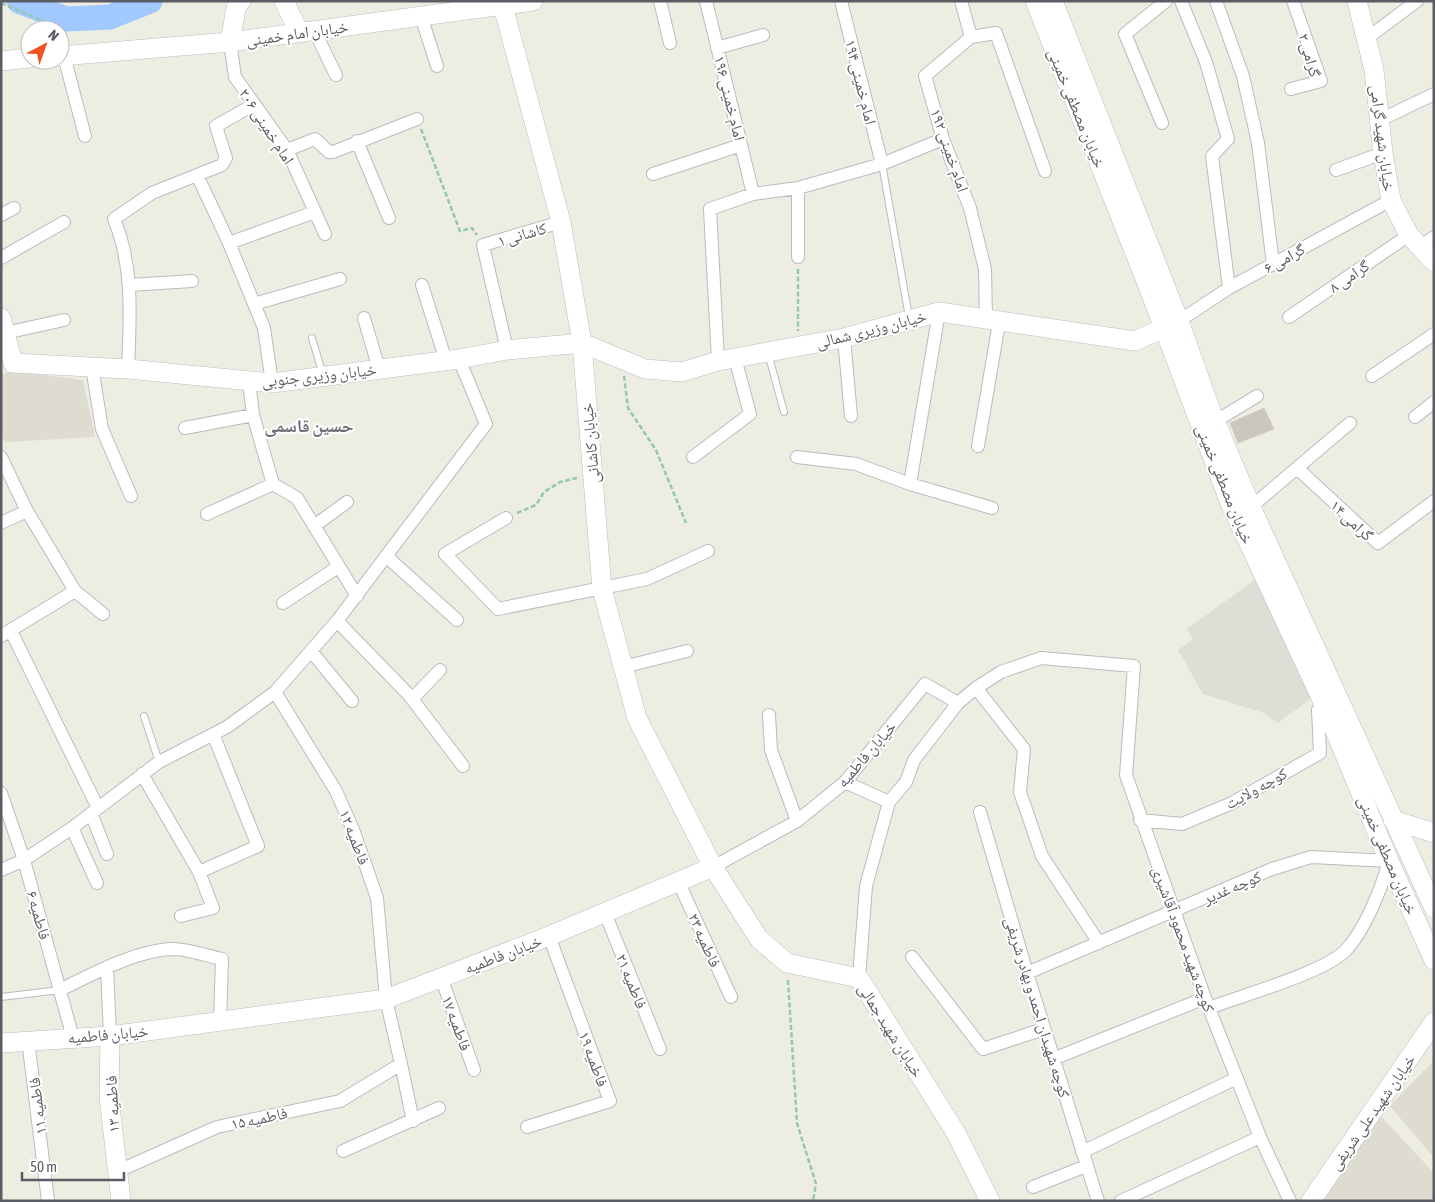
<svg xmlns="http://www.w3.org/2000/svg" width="1435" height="1202" font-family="'Asap Condensed','Noto Naskh Arabic',sans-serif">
	<rect width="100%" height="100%" fill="#eeede2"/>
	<path fill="#deded6" d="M1264 573 1324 689 1278 723 1264 713 1203 694 1178 650 1193 639 1187 629Z"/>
	<path fill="#dedcd1" d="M12 371 83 380 95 437 5 442 1 434V375Z
		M1434 1060V1158L1390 1106Z
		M1380 1115 1434 1173V1201H1322Z"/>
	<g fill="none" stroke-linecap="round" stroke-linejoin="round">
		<path stroke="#a1c8ff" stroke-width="25" d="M19 1 66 19 110 17 150 1"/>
	</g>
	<path fill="#c9c7bf" stroke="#d3d0c0" d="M1264 408 1274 429 1238 443 1230 423Z"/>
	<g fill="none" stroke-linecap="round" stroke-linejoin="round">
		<defs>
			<path id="lane" d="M882 164 909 317
				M312 338 323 375
				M768 353 784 412
				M144 716 159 762
				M1 997 60 990"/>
			<path id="street" d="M660 1 670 43
				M706 1 753 194
				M841 1 882 164
				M961 1 971 37 925 76 943 139 970 208 985 269 986 320
				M1181 1 1206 62 1228 139 1212 156 1229 288
				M1216 1 1243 76 1258 143 1273 264
				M421 16 437 66
				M314 30 336 75
				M971 37 996 33 1045 171
				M1366 39 1417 1
				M230 42 235 77 287 150 325 234
				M717 48 763 35
				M64 56 85 136
				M1291 89 1321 81 1293 1
				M1380 120 1434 94
				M1162 123 1125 34 1166 1
				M357 141 389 218
				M287 150 315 139 329 152H333L417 119
				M1336 170 1383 153
				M653 174 741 145
				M197 175 229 243 264 328 272 383
				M798 188V257
				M1 215 14 208
				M229 243 315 212
				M1420 247 1434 237
				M1 258 64 222
				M130 285 192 281
				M422 285 446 361
				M254 304 340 279
				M1289 317 1409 235
				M364 318 379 369
				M1179 321 1229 288 1391 200
				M5 333 64 320
				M844 338 851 416
				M507 350 483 245 561 222
				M718 361 710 209 753 194 798 188 882 164 943 139
				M92 367 102 429 131 496
				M128 369C130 318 134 267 114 219L152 193 222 165 226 158 216 126 253 105
				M1372 376 1434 334
				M249 381 253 415 273 484 297 498 357 596
				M1415 417 1434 402
				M1216 421 1257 396
				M185 428 253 415
				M978 446 999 323
				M1 457 27 511 75 591 1 636
				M693 457 750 414 735 358
				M797 457 856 464 910 484 992 508
				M1297 468 1378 543 1434 501
				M910 484 939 312
				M1251 507 1350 423
				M207 514 273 484
				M506 518 445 554 498 609 647 579 708 551
				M1 523 27 511
				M314 526 347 502
				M386 556 457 620
				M75 591 103 614
				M283 603 338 567
				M337 621 409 695 463 766
				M11 631 98 808
				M311 651 352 701
				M623 667 687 651
				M976 688 1024 749 1020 792 1042 856 1099 943
				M412 699 440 670
				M769 715 771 750 797 821
				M142 774 199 872 213 908 181 916
				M845 782 889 802 866 886 859 978
				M1 793 24 860 73 1038
				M889 802 906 782 914 760 958 703 976 688 1001 672 1041 658 1134 666 1126 775 1205 998 1260 1137 1290 1201
				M980 812 1027 973 1098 1201
				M91 813 107 854
				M1140 820 1182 824 1232 803 1320 753 1318 710 1323 702
				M72 828 97 883
				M713 867 797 821 845 782 925 684 958 703
				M1 870 24 860 72 828 159 762 227 727 275 692 337 621 486 424 459 359
				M199 872 258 846 213 734
				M679 883 731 997
				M605 913 660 1049
				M912 957 983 1049 1044 1029
				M107 967 110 1036
				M1027 973 1272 869 1311 857 1389 861C1382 887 1365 930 1346 950 1326 972 1240 996 1209 1008
				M441 977 474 1070
				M60 990C92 974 137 950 173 949 188 949 207 956 222 959L220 1022
				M28 1040 48 1201
				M1053 1059 1205 998
				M401 1064 413 1121
				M527 1127 610 1101 549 936
				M343 1151 439 1108
				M1082 1152 1237 1078
				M116 1172 217 1127 340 1101 401 1064 386 999 377 898 354 832 336 791 275 692
				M1033 1187 1086 1166
				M1121 1201 1260 1137"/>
			<path id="secondary" d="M284 1 299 32
				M1035 1 1148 286 1230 503 1323 702 1389 861 1434 960
				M1053 1 1179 321 1211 411 1251 507 1434 908
				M1357 1 1374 70 1383 153 1391 200 1409 235 1434 262
				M503 6 561 222 582 343 602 589 637 718 713 867 759 939 787 963 859 978 956 1133 990 1201
				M230 42 236 8 241 1
				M60 56 230 42 533 1
				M1 61 30 58
				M1 318 13 363 128 369 272 383 459 359 507 350 582 343 645 369 682 372 718 361 844 338 939 312 1135 341 1179 321
				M1393 820 1434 833
				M110 1036 109 1097 121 1201
				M1 1043 110 1036 386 999 549 936 713 867
				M1311 1201 1434 1022"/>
		</defs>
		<use href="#lane" stroke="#babbc2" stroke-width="8"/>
		<use href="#street" stroke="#babbc2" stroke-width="14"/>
		<use href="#secondary" stroke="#bbbdc4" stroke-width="20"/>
		<path stroke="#95c8ab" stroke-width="2.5" stroke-dasharray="5 2.5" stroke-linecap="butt" d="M1 3 46 22 47 30
			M421 129 460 231 472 228 477 235
			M798 269V331
			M624 376 628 408 656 450 686 523
			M517 513 536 505 544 492 560 482 577 478
			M788 980 797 1123 816 1184 813 1201"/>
		<use href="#lane" stroke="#fff" stroke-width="6"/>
		<use href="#street" stroke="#fff" stroke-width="12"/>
		<use href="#secondary" stroke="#fff" stroke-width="19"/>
	</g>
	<g text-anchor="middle" stroke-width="4" stroke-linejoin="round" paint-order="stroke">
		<g font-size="16" fill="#5a5d64" stroke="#fff">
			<text transform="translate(297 33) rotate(-8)" y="6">خیابان امام خمینی</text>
			<text transform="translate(1310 55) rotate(74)" y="6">گرامی ۲</text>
			<text transform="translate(861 82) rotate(76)" y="6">امام خمینی ۱۹۴</text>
			<text transform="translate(730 98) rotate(76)" y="6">امام خمینی ۱۹۶</text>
			<text transform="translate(1077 108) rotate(68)" y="6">خیابان مصطفی خمینی</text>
			<text transform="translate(267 126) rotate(57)" y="6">امام خمینی ۲۰۶</text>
			<text transform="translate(1383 138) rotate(83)" y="6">خیابان شهید گرامی</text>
			<text transform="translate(950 150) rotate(71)" y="6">امام خمینی ۱۹۲</text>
			<text transform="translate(522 234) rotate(-16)" y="6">کاشانی ۱</text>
			<text transform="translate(1284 258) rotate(-29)" y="6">گرامی ۶</text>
			<text transform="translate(1349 276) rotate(-34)" y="6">گرامی ۸</text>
			<text transform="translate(871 329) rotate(-14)" y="6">خیابان وزیری شمالی</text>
			<text transform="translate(319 375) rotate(-6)" y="6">خیابان وزیری جنوبی</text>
			<text transform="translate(590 443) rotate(-95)" y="6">خیابان کاشانی</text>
			<text transform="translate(1225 484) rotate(68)" y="6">خیابان مصطفی خمینی</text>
			<text transform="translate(1352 520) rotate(43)" y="6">گرامی ۱۴</text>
			<text transform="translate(866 754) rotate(-49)" y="6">خیابان فاطمیه</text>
			<text transform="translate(1256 788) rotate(-29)" y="6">کوچه ولایت</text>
			<text transform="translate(355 837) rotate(69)" y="6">فاطمیه ۱۲</text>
			<text transform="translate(1388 855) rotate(67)" y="6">خیابان مصطفی خمینی</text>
			<text transform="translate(1232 887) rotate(-23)" y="6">کوچه غدیر</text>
			<text transform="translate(39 915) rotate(74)" y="6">فاطمیه ۶</text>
			<text transform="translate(1184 939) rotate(70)" y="6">کوچه شهید محمود آقاشیری</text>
			<text transform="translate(705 940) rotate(66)" y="6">فاطمیه ۲۳</text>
			<text transform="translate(503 954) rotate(-21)" y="6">خیابان فاطمیه</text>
			<text transform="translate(632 981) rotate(68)" y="6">فاطمیه ۲۱</text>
			<text transform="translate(1038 1007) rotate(73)" y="6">کوچه شهیدان احمد و بهادر شریفی</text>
			<text transform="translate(457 1023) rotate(70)" y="6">فاطمیه ۱۷</text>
			<text transform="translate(891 1030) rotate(58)" y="6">خیابان شهید جمالی</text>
			<text transform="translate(108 1034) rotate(-5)" y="6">خیابان فاطمیه</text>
			<text transform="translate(594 1059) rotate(70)" y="6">فاطمیه ۱۹</text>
			<text transform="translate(112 1104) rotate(-93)" y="6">فاطمیه ۱۳</text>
			<text transform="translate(37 1106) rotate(-97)" y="6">فاطمیه ۱۱</text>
			<text transform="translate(1372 1112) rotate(-55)" y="6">خیابان شهید علی شریفی</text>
			<text transform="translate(259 1118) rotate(-12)" y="6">فاطمیه ۱۵</text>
		</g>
		<g font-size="18" font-weight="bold" fill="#6b6f76" stroke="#fff">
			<text x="309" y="432">حسین قاسمی</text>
		</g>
	</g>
	<rect width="1435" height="1202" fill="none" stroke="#5a5d64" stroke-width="5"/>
	<g transform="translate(45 45) rotate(41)"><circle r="24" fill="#ffffff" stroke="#bdbec1"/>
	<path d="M0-4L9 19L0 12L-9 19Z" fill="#f15325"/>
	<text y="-8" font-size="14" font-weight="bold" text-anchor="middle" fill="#5a5d64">N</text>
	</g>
	<path d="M22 1172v8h102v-8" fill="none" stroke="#5a5d64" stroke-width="2.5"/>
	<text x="30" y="1172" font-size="15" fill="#5a5d64" stroke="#ffffff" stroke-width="4" paint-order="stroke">50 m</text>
</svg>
